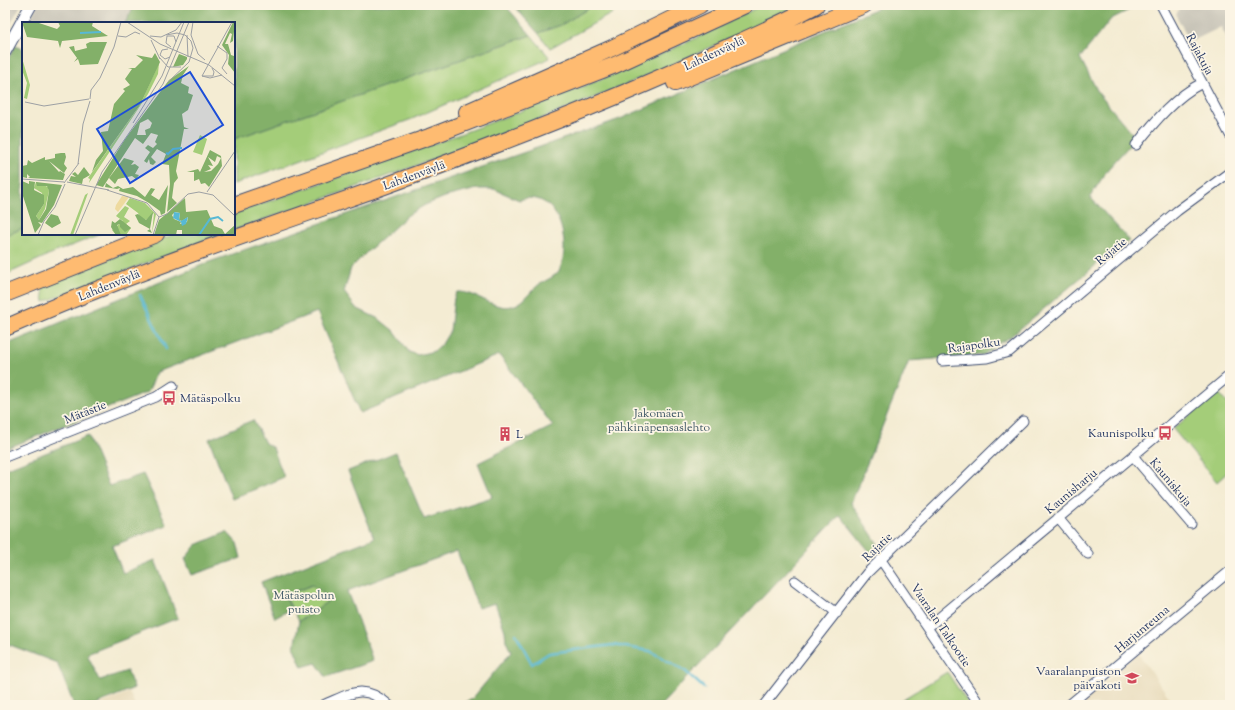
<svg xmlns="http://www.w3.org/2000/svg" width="1235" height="710" font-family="'Sorts Mill Goudy',serif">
	<rect width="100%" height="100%" fill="#fcf5e5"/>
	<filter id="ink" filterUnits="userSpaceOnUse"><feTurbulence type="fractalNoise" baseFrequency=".025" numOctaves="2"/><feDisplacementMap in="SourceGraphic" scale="8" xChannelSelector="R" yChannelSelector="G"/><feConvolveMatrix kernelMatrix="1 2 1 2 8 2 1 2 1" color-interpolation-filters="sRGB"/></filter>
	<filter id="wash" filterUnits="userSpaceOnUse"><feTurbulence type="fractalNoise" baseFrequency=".012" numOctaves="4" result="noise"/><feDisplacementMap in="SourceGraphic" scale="16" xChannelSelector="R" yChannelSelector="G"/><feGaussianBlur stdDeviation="0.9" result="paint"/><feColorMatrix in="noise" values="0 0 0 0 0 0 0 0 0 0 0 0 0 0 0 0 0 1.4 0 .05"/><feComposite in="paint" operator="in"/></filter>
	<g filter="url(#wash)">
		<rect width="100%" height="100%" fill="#f4ecd3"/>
		<path fill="#e7daba" d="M1138 653 1173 703 1170 705H1079Z
			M129 692 135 705H99Z"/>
		<path fill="#c8c4b8" d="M5 5H21L5 33Z
			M38 5H135L125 23H28Z
			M1180 5H1230V43L1221 27 1190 42 1176 15Z"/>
		<path fill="#a4cd79" stroke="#607e6c" d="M594 5H627L550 48 538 33 561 25Z
			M762 5H798C617 97 425 163 234 230V213C382 163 529 112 672 49 703 36 732 20 762 5Z
			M531 35 550 58 412 119 234 184V139Z
			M23 228V234H101L53 253 5 275V236Z
			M175 234H222L44 302 42 286 121 254Z
			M1218 392 1230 406V470L1217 482 1173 429Z
			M312 584 322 592 327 602 299 621 285 596Z
			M947 672 969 705H893L895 704Z"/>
		<path fill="#83b069" stroke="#4f7064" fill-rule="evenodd" d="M135 5H505L531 35 234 139V23H125Z
			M513 5H594L561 25 538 33Z
			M885 5H1139L1111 19 1080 58 1099 94 1136 138 1108 169 1090 197 1130 241 1115 249 1009 338 995 345 984 355 909 361 851 503 882 550 874 557 840 515 661 705H458L472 699 511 652 506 641 505 631 495 603 478 608 457 551 347 591 373 661 326 677 316 663 302 667 294 648 299 621 327 602 322 592 312 585 285 596 291 609 275 618 261 582 374 538 348 471 396 452 424 519 492 497 478 463 553 426 499 355 360 413 317 312 157 372 148 392 5 449V345L212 261 620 119ZM477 189H494L519 200C556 188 571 238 561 266 558 278 543 280 536 287 529 293 524 302 515 305 496 313 478 291 457 292L454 298 450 331 442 344 434 351 418 355 409 352 394 331 379 319 356 308 344 292 351 268 367 252 408 215 425 205 445 197Z
			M15 46 23 49V228L5 236V65Z
			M253 420 265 443 273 448 284 477 232 499 209 439Z
			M88 436 109 486 143 474 167 525 112 546 123 573 155 560 178 618 87 654 100 680 127 671 134 688 94 705H74L57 663 5 643V469Z
			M227 532 237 543 241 558 192 575 185 559 196 545Z"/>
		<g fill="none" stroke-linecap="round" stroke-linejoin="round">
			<path stroke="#57b9d5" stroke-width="2.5" d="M140 295 166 349
				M516 634 532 664 549 653 613 645 650 651 685 671 704 688"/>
		</g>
	</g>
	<g filter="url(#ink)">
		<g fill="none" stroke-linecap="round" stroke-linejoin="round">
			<defs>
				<path id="minor" d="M1161 5 1230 135
					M1136 145C1154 122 1176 96 1202 83
					M942 361 987 358 1009 352 1177 211 1230 172
					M1133 456 1191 524
					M5 457 156 397 173 386
					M1058 518 1088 554
					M881 560 980 705
					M795 581 837 613
					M928 627 1230 375
					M323 705C350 694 363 682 389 705
					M764 705 867 573 1023 421
					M1069 705 1230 571"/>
				<path id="tertiary" d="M5 52 31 5"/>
				<path id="motorway" d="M675 83 864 5
					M467 112 610 49 700 5
					M234 205 429 137 615 65 745 5
					M5 294 156 234
					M5 328C127 274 253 232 379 188 492 147 604 104 713 54 748 38 783 23 816 5"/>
			</defs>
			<use href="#minor" stroke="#3c4b70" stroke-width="11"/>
			<use href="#tertiary" stroke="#3c4b70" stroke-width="13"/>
			<use href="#motorway" stroke="#3c4b70" stroke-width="18"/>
			<use href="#minor" stroke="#fff" stroke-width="9"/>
			<use href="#tertiary" stroke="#fff" stroke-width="11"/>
			<use href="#motorway" stroke="#febb71" stroke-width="16"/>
		</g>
	</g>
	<defs>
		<symbol id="bus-bare" viewBox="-9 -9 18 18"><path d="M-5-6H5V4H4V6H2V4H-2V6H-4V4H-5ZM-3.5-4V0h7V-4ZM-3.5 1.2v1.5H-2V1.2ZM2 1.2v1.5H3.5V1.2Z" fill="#d1495b" stroke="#fcf5e5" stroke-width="2.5" paint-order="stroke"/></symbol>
		<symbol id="building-bare" viewBox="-9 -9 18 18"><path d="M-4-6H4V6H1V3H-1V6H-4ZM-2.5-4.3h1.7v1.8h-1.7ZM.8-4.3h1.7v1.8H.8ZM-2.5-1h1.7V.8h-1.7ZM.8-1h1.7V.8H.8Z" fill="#d1495b" stroke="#fcf5e5" stroke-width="2.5" paint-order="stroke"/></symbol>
		<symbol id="school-bare" viewBox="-9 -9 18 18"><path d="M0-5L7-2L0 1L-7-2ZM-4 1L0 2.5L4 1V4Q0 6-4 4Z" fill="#d1495b" stroke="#fcf5e5" stroke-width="2.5" paint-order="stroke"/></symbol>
	</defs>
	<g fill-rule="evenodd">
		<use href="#bus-bare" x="159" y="388" width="20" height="20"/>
		<use href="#bus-bare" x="1155" y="423" width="20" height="20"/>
		<use href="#building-bare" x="495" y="424" width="20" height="20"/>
		<use href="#school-bare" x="1122" y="668" width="20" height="20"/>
	</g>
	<g text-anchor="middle" stroke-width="3.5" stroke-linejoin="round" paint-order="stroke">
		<g font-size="12" fill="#1b2f5e" stroke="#fcf5e5">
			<text transform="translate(714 53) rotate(-25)" y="4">Lahdenväylä</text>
			<text transform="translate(1200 54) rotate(62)" y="4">Rajakuja</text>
			<text transform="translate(414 175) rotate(-20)" y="4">Lahdenväylä</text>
			<text transform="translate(1111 251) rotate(-40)" y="4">Rajatie</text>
			<text transform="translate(109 285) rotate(-22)" y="4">Lahdenväylä</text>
			<text transform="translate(974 345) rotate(-8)" y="4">Rajapolku</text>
			<text transform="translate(85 412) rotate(-22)" y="4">Mätästie</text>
			<text transform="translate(1171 482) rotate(50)" y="4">Kauniskuja</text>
			<text transform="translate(1071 491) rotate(-40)" y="4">Kaunisharju</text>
			<text transform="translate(877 547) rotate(-44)" y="4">Rajatie</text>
			<text transform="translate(941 625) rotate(56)" y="4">Vaaralan Talkootie</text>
			<text transform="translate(1142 629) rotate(-40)" y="4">Harjunreuna</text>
		</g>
		<g font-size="12" fill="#1b2f5e" stroke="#fcf5e5" text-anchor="start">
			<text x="180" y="402">Mätäspolku</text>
			<text x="1154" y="437" text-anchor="end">Kaunispolku</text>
			<text x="516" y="438">L</text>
			<text x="1121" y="675" text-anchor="end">Vaaralanpuiston<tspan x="1121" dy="14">päiväkoti</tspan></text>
		</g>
		<g font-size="12" fill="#3d5665" stroke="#fcf5e5">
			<text x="659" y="417">Jakomäen<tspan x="659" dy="14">pähkinäpensaslehto</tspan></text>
			<text x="304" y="599">Mätäspolun<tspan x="304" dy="14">puisto</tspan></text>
		</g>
	</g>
	<g transform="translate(22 22)">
		<rect width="213" height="213" fill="#f4ecd3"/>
		<path d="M0 36 8 63 5 77 2 76 5 61 0 48ZM137 41 136 52 126 72 67 161 68 157 66 156 118 83ZM178 113 185 117 180 133 171 130ZM14 160 26 165 27 169 23 187 17 198 14 194 22 182 20 171 12 166ZM66 171 51 213H48L63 173ZM108 176 123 181 134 192 130 211 132 191 124 198 118 195 116 191 104 182ZM103 184 107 186 102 195 108 199 104 202 109 206 104 213H94L90 208 101 199 94 194Z" fill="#a4cd79"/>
		<path d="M0 0H14L35 7 38 4 36 0H71L70 4 86 14 40 19 38 26 36 19 5 15ZM211 0H213L211 19 208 21 210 12 208 11 203 22H206L209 33 212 34 213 51 206 42 207 33 200 23ZM68 20H85L76 42 58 43 56 37 52 40 55 36 47 25 52 24 53 29 65 26 64 22ZM133 31 138 40 118 83 70 150 74 138 81 129 79 110 86 109 92 82 103 69 101 67 108 63 103 57 110 47 106 46H113L121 38 114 33 130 36ZM157 32 165 35V37L161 43 151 45ZM167 44 161 53 159 61 167 65 166 71 171 73 166 88 160 92 162 105 167 107H162L154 149 156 156 152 161 150 176 155 181 145 190 148 162 147 143 140 142 144 132 135 127 129 135 134 140 131 143 128 142 127 137 125 141 122 139 128 130 123 126 126 123 131 126 135 122 133 120 136 113 129 111 121 122 113 116 81 165 74 163 103 117 147 58ZM126 97 130 101 128 106 123 108 124 113H115L118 101ZM188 128 199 134 200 144 187 165 183 161 179 162 177 157 172 159V150H165L176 147 178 150ZM195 134 199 136 196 142 189 149 182 150 189 147 186 143 191 144 186 135 193 140ZM39 131H43L44 135 42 142 45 146 42 151 27 139 37 150 38 149 43 152 41 158 6 156 8 155 5 152V156L0 155V144L5 143 6 138 10 141 23 135V138L33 136V132ZM102 136 112 139 109 143 113 142 117 145 113 152 117 153 114 157 110 154 96 157 93 162 87 156ZM62 145 68 153 61 157 60 162 47 159 49 154 54 155 50 152 53 150 56 153ZM0 159 7 162V159L13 160 12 168 22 173V182L14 194 17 198 24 187 27 169 25 164H15L14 160 40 163 32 183 20 201 16 200 19 203 13 211 0 171ZM84 161 91 166 96 164 101 167 111 165 123 175 129 166 133 167 129 173 137 178 146 163 143 191 139 193 138 189 127 181 115 174 97 169 98 166 95 167 83 165ZM163 176 164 190 185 188 192 204 200 207 203 212 213 203V213H160V208H155L154 213H132L137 198ZM153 190 158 191 157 198 160 199 166 195 165 200 158 202 159 200 152 197 150 193ZM131 190 128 207 130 211 125 209 128 207 117 201 113 193 116 192 124 198ZM29 192 36 194 39 201 30 206 23 201ZM98 197 109 206 103 210 98 205V202L95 203 99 213H94L89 205 90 199 93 201Z" fill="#83b069" fill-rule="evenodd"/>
		<path d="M100 174 107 175 96 190 93 187 94 183Z" fill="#eeda9e"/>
		<path d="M152 190 158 191 157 197 159 199 166 195 164 202 160 204 159 200 151 196Z" fill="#57b9d5"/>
		<path fill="none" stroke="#57b9d5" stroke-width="2" d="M58 11 79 10M144 131 146 132 151 127 160 126M177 213 188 197 196 195 201 199"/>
		<path fill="none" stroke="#9da0a4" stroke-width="1" d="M105 0 138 22 187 43 213 64M171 0 169 13 176 32 183 38M144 13 155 11 163 13 169 19 171 26 167 40 145 61M165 13 166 35M96 14 104 15 113 10 118 12M128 14 139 15 154 8 160 0M129 18 138 37M195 24 205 31V37L200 46 205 52M149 25 144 21 145 14H152L154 20M146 27 140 28 138 33 143 37 148 35M137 35 146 45H159M190 46 192 50 191 54H180L188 56 200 53M180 54 210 0M68 77 69 68 78 56 92 25 99 0M3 80 22 84 67 77M111 101 140 54 162 0M56 142 61 102 68 79M0 157 42 160M45 160 87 168M42 161 57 141M85 168 125 181 137 195M185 170 213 129M137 195 145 192 166 172 177 170 191 173 213 194M16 213 22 199 33 185 43 162M53 213 80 150 141 62 167 0M131 213 137 195"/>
		<path fill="#1d4ed8" fill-opacity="0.15" stroke="#1d4ed8" stroke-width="2" d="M168 50 201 103 108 161 75 107Z"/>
		<rect width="213" height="213" fill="none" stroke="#1b2f5e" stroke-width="2"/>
	</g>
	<rect width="1235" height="710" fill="none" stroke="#fcf5e5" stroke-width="20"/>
</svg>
